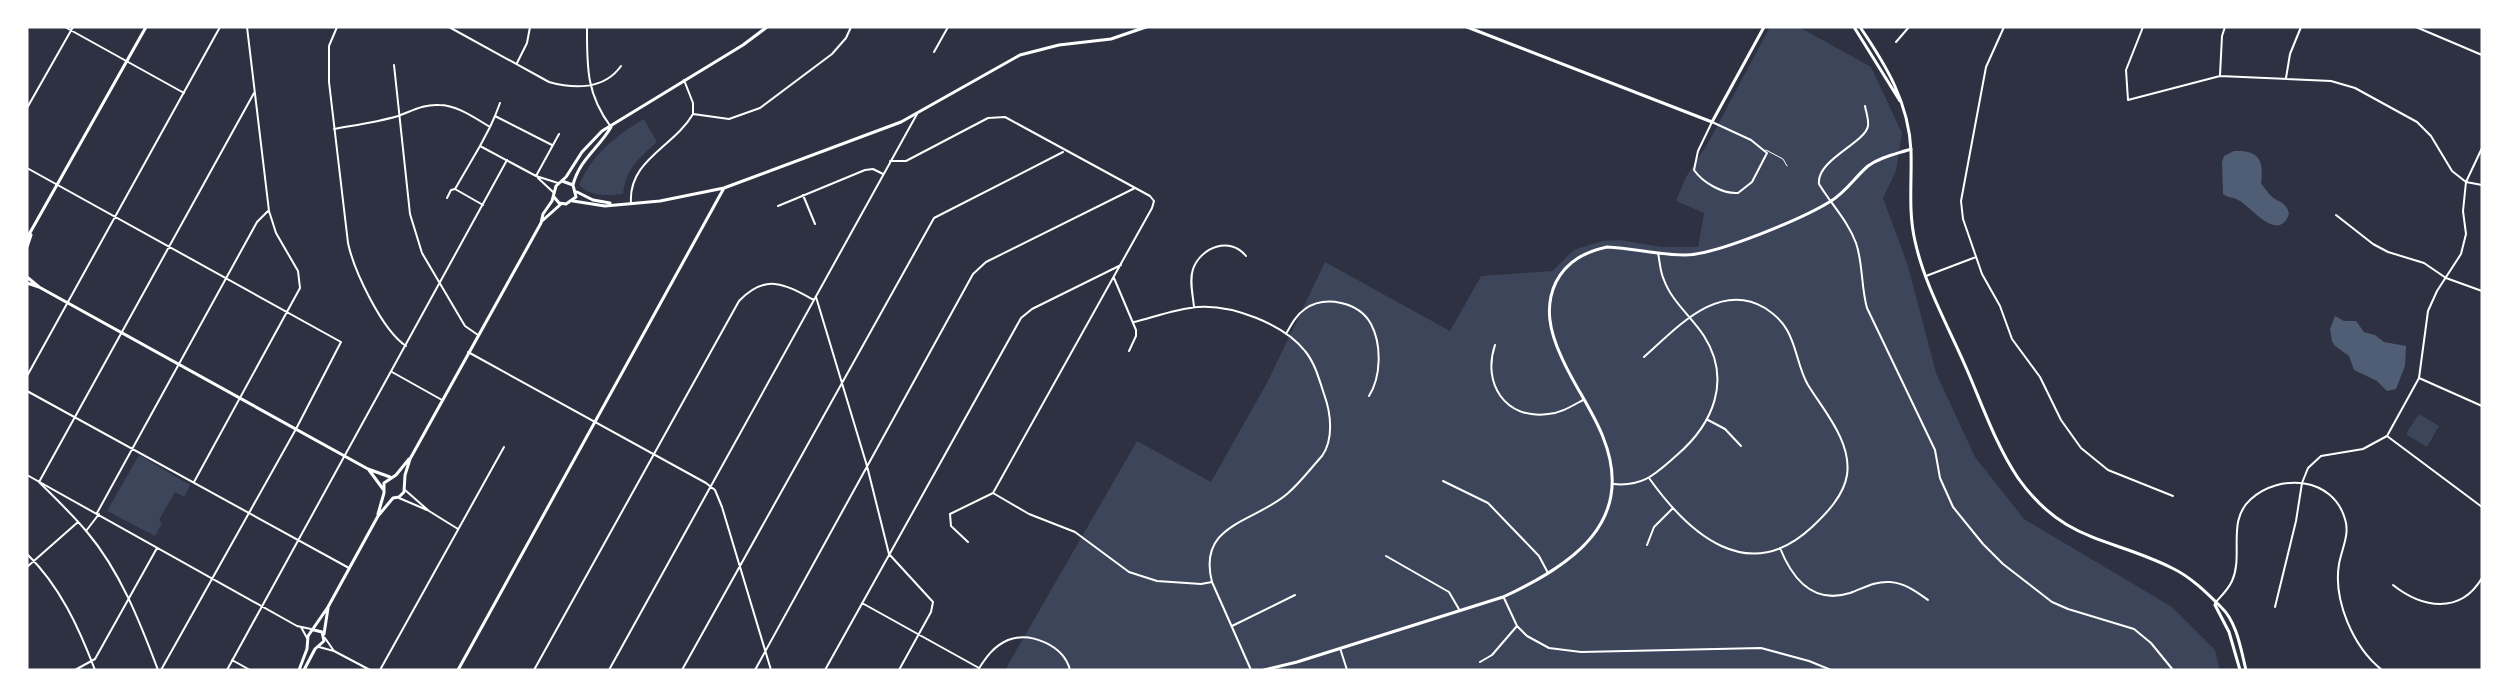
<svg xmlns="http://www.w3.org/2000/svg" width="2509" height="697" font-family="'PT Sans Narrow',sans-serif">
	<rect width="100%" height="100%" fill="#2d3142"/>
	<path fill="#3c4559" d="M1770 27H1799L1871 67 1902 133 1896 171 1883 198 1908 266 1936 373 1975 457 2024 519 2172 607 2215 650 2220 670H1005L1137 441 1211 482 1268 381 1325 262 1450 331 1481 276 1552 271 1574 250 1602 241 1620 240 1661 247H1698L1704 213 1676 201 1686 177 1708 143Z
		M644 119 657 142C638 159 627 167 623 194 607 196 591 197 579 185 592 155 616 135 644 119Z
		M2419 414 2439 426 2427 447 2407 435V432Z
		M139 455 190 485 184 497 175 492 159 520 162 523 155 536 107 511Z"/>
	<path fill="#4f5d75" d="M2234 151C2259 150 2264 160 2261 183 2264 187 2267 192 2271 196 2279 203 2286 201 2289 214 2278 243 2252 208 2240 201 2234 197 2228 198 2223 194L2222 162 2224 156Z
		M2335 316 2344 321H2356L2364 332 2375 335 2384 342 2406 346 2405 366 2396 389 2387 391 2377 381 2354 370 2349 356 2335 346 2332 341 2330 329Z"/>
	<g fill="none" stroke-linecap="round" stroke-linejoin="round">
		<path stroke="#fff" stroke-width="1" d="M1766 150 1783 159 1787 166"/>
		<path stroke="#fff" stroke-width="2" d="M65 27 184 93
			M337 27 329 46V82L348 243C354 271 382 330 406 346
			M449 27 549 82C574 89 604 90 621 66
			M587 27C587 66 586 94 611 127
			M2004 27 1986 67 1961 201 1963 219 1982 274 2000 306 2012 339 2040 377 2061 420 2081 448 2108 470 2173 496
			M2143 27 2126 70 2128 100 2220 76 2331 81 2355 88 2417 122 2431 136 2452 171 2466 182 2482 185
			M2416 27 2482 55
			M1896 42 1909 27
			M934 52 948 27
			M517 63 527 43 530 27
			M394 65 410 214 422 253 465 326 478 335
			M2220 75 2222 36 2225 27
			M2286 78 2290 54 2301 27
			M1865 106C1866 112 1869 120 1868 126 1865 143 1816 160 1819 184 1831 204 1848 221 1856 243 1863 263 1861 287 1867 308L1935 450 1940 478 1953 507 1983 544 2003 564 2052 602 2068 609 2134 629 2151 643 2173 670
			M27 108 73 27
			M693 114 729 119 760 108 832 54 846 38 851 27
			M495 116 500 103
			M1712 122 1751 140 1767 153 1752 182 1738 193C1723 194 1703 183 1694 170L1698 151Z
			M490 127 495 116 552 145
			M334 129C356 125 378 122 398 116 412 111 424 104 439 105 457 105 475 118 490 127L480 146 536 176 558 183
			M890 161H906L988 118 1005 117 1150 196 1154 201 1152 208 993 493 950 514 951 526 968 542
			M27 168 341 342 296 429 161 670
			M536 176 559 134
			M538 178 553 192
			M455 189 483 205
			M803 195 815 224
			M447 198 451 190 455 189 480 146
			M631 203C628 160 674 147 693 114V103L684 80
			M778 206 865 170 873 169 883 174
			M2336 215 2373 244 2388 252 2424 263 2446 278 2482 291
			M1926 276 1976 257
			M1114 278 1136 330V336L1129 351
			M816 297 867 466 889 554 933 602 931 612 899 670
			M1194 307C1193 295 1189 281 1193 269 1201 247 1230 236 1246 256
			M1134 322C1154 317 1176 309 1197 307 1231 304 1284 324 1305 351 1315 363 1319 379 1324 394 1331 413 1334 439 1322 456 1311 468 1300 483 1287 494 1253 523 1197 524 1212 582L1251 670
			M1286 334C1291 325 1296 315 1305 309 1325 295 1359 302 1371 324 1382 345 1381 377 1369 396
			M1495 345C1482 383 1505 420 1548 414 1561 413 1572 406 1583 400
			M468 352 706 483 715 490 722 507 771 670
			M1644 357C1676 329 1718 280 1765 308 1774 314 1782 320 1787 330 1797 347 1798 368 1808 385 1824 411 1852 442 1847 475 1844 495 1827 513 1812 527 1748 587 1689 534 1649 478
			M392 372 442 400
			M27 376 220 27
			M2419 378 2482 406
			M27 391 349 568
			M1708 420 1725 429 1741 446
			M2387 436 2482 507
			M27 475 297 626 311 629
			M1443 481 1488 503 1539 556 1548 573
			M194 482 300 288 298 271 276 233 269 211 247 27
			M1613 484C1644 487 1655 474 1677 455 1713 424 1732 380 1704 336 1692 317 1672 302 1664 280 1660 272 1660 262 1658 253
			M405 490 429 511 458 529
			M993 493 1029 514 1075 532 1129 572 1157 581 1201 584 1212 582
			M399 498 427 510
			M97 513 257 222 268 211
			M86 531 99 514
			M1647 545 1654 527 1673 508
			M1780 548C1792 578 1812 605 1850 593 1864 588 1874 581 1890 582 1905 583 1917 592 1928 600
			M27 554C60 586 79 628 95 670
			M1386 556 1449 592 1460 611
			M27 567 78 522
			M2393 585C2422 608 2460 615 2482 578
			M1504 598 1517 626 1527 636 1549 648 1581 652 1761 648 1809 661 1831 670
			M862 603 979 668
			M2215 603C2221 596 2228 590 2232 581 2244 555 2226 521 2251 499 2280 473 2333 477 2345 519 2350 534 2342 548 2339 564 2333 600 2353 647 2382 670
			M2275 607 2296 521 2302 483 2308 468 2321 456 2363 449 2387 436 2419 378 2428 311 2437 291 2461 254 2466 234 2463 211 2466 182 2482 148
			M1232 626 1295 595
			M301 627 307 638
			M325 638 334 651
			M319 647 334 651 370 670
			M1340 648 1347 670
			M232 660 250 670
			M1480 662 1492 655 1517 626
			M75 670 95 659 157 548
			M158 670C140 622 120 571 87 532 72 514 55 498 39 482L254 93
			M227 670 507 160
			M380 670 504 447
			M534 670 739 301C766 273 784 284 814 300
			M609 670 917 114
			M682 670 934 218 1063 152
			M755 670 973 274 986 262 1135 188
			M825 670 1021 318 1032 309 1121 265
			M978 670C986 657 994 646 1008 640 1031 631 1064 646 1070 670"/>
		<path stroke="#fff" stroke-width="3" d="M1467 27 1712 122 1764 27
			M577 192 593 200 610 203
			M573 201 605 206 660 201 724 188 901 122 1020 55 1059 45 1111 39 1146 27
			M27 238 146 27
			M27 247 31 235
			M27 277 39 287
			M27 283 39 287 368 469 390 477
			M369 470 383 489
			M458 670 724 188
			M1264 670 1297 662 1503 597C1572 565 1637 522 1603 437 1592 409 1573 384 1561 356 1550 332 1544 307 1556 282 1567 261 1585 252 1607 247 1633 248 1659 255 1685 255 1716 255 1804 218 1831 201 1846 192 1855 177 1868 166 1880 157 1896 154 1911 149"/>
		<path stroke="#fff" stroke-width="3" d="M1854 27 1900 101
			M1860 27C1886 65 1909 103 1911 151 1912 181 1908 211 1915 241 1924 283 1947 324 1964 363 1981 401 1995 444 2018 478 2064 543 2110 537 2172 568 2191 577 2207 593 2221 607 2237 622 2241 650 2246 670
			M573 185C579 160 599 148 611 127
			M554 197 559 203 566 204 576 197 573 185 562 181
			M542 221 561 204
			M378 514 384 493V483L396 475 409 459
			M2215 605 2229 632 2240 670
			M324 634 328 608
			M299 670 307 649 308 636 328 607 378 516 393 498 399 497 404 492 405 475 410 459 541 223 543 214 552 201 556 186 566 177 582 152 602 131 743 45 767 27
			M304 670 315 649 324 641 322 632 314 630"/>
	</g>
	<rect width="2509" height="697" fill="none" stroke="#ffffff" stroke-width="57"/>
</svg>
